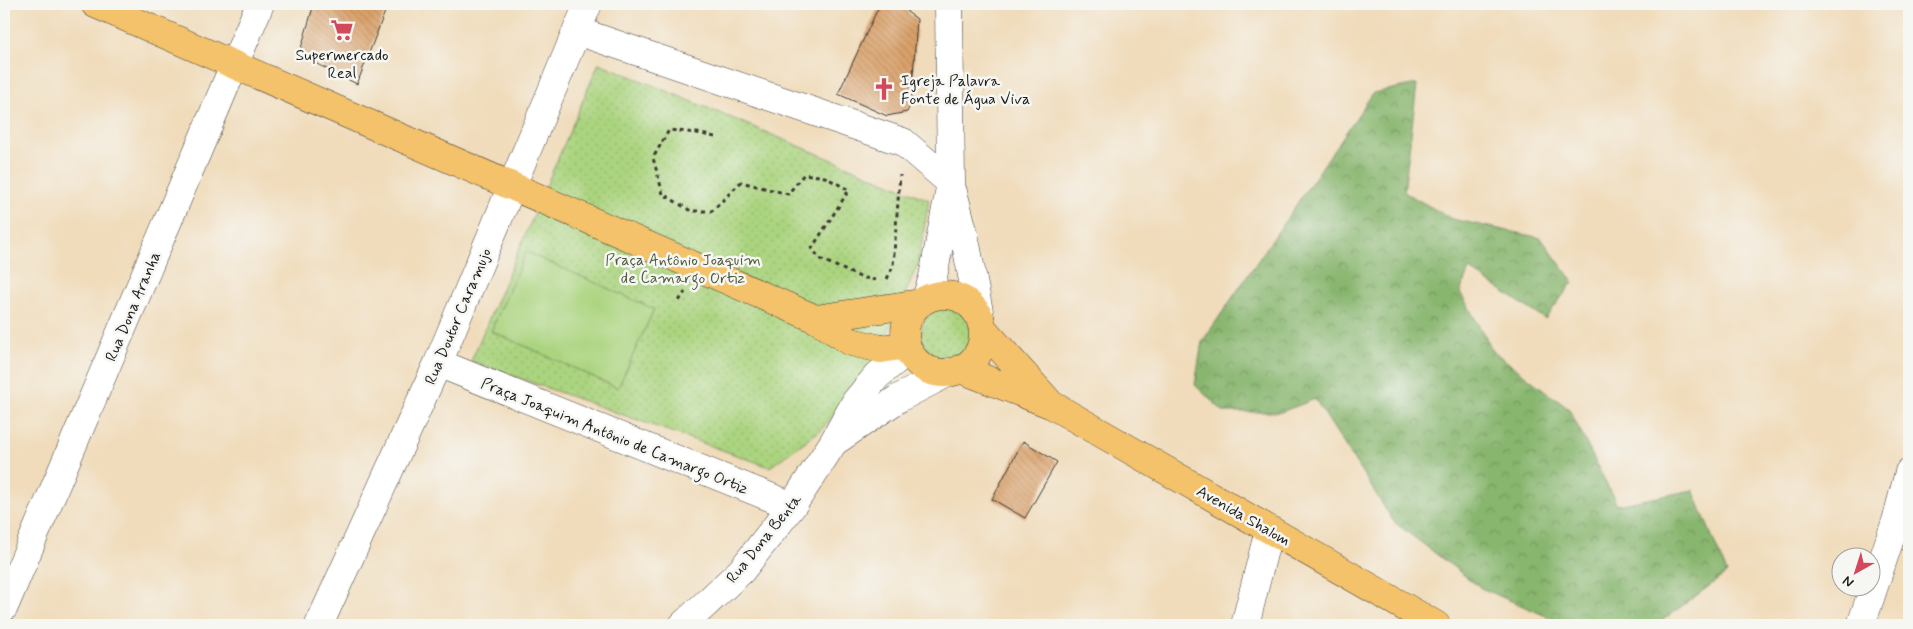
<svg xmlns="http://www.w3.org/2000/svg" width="1913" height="629" font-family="Mynerve,sans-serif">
	<defs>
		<pattern id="grass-dots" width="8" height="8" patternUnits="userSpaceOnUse" patternTransform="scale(1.25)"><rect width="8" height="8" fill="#abd47f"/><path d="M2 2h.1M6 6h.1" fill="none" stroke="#93b56d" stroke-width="1.8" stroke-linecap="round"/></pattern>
		<pattern id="forest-crowns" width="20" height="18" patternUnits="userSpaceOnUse" patternTransform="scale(1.25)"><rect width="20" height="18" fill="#88b66e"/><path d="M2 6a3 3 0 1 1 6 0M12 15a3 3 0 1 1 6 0" fill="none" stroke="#6e935a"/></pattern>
		<pattern id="building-back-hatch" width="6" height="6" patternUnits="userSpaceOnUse" patternTransform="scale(1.25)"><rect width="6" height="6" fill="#daa16b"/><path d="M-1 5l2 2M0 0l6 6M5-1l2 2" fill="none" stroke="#ba8a5c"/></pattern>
	</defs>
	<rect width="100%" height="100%" fill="#f6f6f2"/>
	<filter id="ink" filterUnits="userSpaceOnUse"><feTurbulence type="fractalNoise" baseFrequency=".02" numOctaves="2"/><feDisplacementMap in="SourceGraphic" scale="10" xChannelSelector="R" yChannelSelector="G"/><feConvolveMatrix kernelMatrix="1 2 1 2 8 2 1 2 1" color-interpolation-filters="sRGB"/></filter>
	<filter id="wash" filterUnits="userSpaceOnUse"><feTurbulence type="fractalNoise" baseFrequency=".0096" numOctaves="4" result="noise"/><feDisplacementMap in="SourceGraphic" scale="20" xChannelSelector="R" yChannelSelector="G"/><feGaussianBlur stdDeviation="1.12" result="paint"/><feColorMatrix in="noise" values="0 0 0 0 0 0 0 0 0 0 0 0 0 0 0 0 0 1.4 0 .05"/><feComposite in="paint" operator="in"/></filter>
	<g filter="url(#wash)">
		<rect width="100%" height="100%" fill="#f0dbba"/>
		<path fill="url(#grass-dots)" stroke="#64784e" d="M599 63 929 200 918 264 873 367 822 429 770 467 471 361Z
			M921 333a25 25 0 1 1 50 0a25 25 0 1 1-50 0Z"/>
		<path fill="url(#forest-crowns)" stroke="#526945" d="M1417 84 1404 192 1452 219 1541 238 1573 282 1545 319 1469 269 1460 292 1493 351 1569 409 1617 505 1693 490 1727 573 1656 625H1567L1481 588 1394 522 1315 399 1281 412H1224L1195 385 1202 342 1373 93Z"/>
		<path fill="#abd47f" stroke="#64784e" d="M526 252 654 309 618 388 491 331Z"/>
		<g id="blocks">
			<path fill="url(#building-back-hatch)" d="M314 4H388L357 84 299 55Z
				M880 4H909L907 12 917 19 911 104 907 112 887 116 838 94Z
				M1023 441 1057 462 1025 518 992 499Z"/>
		</g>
	</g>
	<g filter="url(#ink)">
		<use href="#blocks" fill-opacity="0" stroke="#3c3934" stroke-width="1"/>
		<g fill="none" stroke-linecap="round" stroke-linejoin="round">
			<defs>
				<path id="minor" d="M577 31 903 142 951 183
					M953 192 964 234 980 317
					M926 299 933 277 951 183 949 4
					M438 363 792 506
					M837 440 899 398 949 372
					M4 607 260 4
					M319 625 438 363 588 4
					M683 625 741 571 792 506 833 443 856 401 877 376 908 350
					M1245 625 1269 530
					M1861 625 1896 521 1909 472"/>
				<path id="major" d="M95 4 816 319 851 342 881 349 906 345
					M905 334a39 39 0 1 1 78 0a39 39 0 1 1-78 0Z
					M816 319 920 303
					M983 329 1048 401
					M960 369 1052 405 1436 625"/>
			</defs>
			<use href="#minor" stroke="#3c3934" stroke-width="29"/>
			<use href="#major" stroke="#3c3934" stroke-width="29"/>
			<path stroke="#3c3934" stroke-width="3" stroke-dasharray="4 4" stroke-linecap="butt" d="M715 137 697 133 669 130 653 158 663 194 691 211H712L741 182 788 194 804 174 825 177 849 190 812 248 820 259 860 277 875 280
				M887 279 893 266 900 175
				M679 301 685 292"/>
			<use href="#minor" stroke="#fff" stroke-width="28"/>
			<use href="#major" stroke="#f3c26a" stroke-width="28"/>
		</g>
	</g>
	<defs>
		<symbol id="supermarket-bare" viewBox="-9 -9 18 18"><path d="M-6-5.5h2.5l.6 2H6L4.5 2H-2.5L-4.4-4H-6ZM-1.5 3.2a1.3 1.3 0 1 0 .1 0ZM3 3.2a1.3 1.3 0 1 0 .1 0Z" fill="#d1495b" stroke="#f6f6f2" stroke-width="2.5" paint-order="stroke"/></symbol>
		<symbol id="church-bare" viewBox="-9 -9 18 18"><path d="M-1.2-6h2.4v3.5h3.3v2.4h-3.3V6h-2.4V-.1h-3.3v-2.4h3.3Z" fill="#d1495b" stroke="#f6f6f2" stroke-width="2.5" paint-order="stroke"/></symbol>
	</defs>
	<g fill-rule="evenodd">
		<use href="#supermarket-bare" x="326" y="14" width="32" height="32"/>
		<use href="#church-bare" x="868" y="73" width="32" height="32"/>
	</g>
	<g text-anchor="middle" stroke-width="5" stroke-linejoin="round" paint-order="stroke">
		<g font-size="16" fill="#1c1c1c" stroke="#f6f6f2">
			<text x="342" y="60">Supermercado<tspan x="342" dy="18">Real</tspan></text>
			<text x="901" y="86" text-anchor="start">Igreja Palavra<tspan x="901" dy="18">Fonte de Água Viva</tspan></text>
		</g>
		<g font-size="16" fill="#4e5c3f" stroke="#f6f6f2">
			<text x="683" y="265">Praça Antônio Joaquim<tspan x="683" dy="18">de Camargo Ortiz</tspan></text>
		</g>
		<g font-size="16" fill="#1c1c1c" stroke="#f6f6f2">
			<text transform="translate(132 306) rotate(-67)" y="6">Rua Dona Aranha</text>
			<text transform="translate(457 316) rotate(-67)" y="6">Rua Doutor Caramujo</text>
			<text transform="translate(615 435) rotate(22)" y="6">Praça Joaquim Antônio de Camargo Ortiz</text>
			<text transform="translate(1244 515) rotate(30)" y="6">Avenida Shalom</text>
			<text transform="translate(763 538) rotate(-51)" y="6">Rua Dona Benta</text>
		</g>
	</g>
	<rect width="1913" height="629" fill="none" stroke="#f6f6f2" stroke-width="20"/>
	<g transform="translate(1856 572) rotate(219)"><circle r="24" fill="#f6f6f2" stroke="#9f9f9c"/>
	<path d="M0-4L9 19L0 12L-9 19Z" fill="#d1495b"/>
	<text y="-8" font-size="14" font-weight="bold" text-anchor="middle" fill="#1c1c1c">N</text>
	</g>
</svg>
